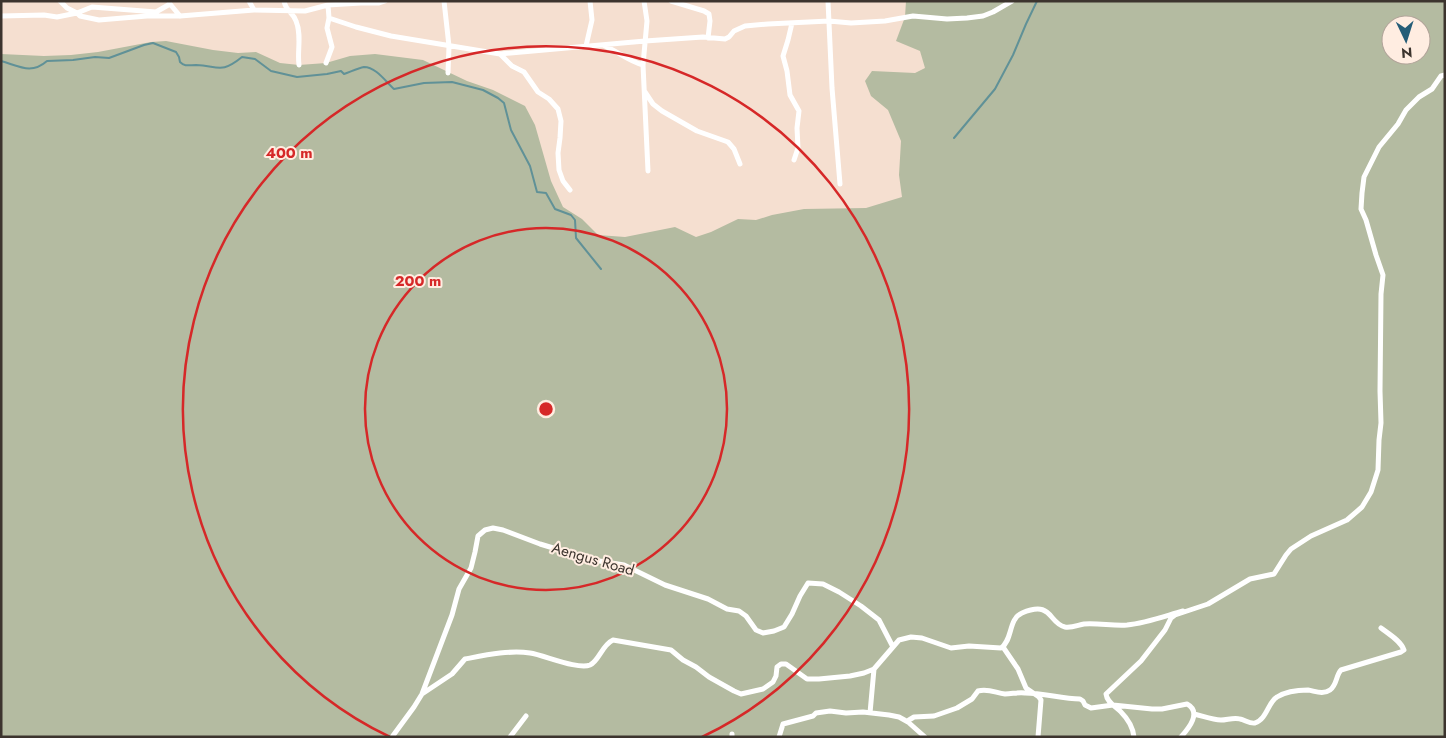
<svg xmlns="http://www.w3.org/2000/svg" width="1446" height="738" font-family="Jost,sans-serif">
	<rect width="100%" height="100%" fill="#f5dfd0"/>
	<path fill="#b4bba1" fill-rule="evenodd" d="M906 1H1445V737H1V54L44 56 71 55 98 52 151 42 166 41 213 50 238 53 256 52 280 63 299 65 326 63 350 56 375 54 423 60 467 81 493 90 525 106 535 125 551 181 563 207 582 219 598 235 625 237 675 227 696 237 711 232 738 219 756 220 772 215 804 209 866 208 902 197 899 175 901 141 888 110 871 96 865 81 872 71 915 73 925 68 920 51 896 41 905 17ZM1391 25H1421V55H1391Z"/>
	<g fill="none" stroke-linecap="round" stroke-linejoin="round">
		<path stroke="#609197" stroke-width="2" d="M1 61C19 66 31 75 47 61L73 60 95 57 109 58 144 45 153 43 176 52 179 57 180 62C185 67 189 65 196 65 219 66 221 74 242 57L255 59 271 71 297 77 327 74 341 71 344 74C350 72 358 68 364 67 376 67 386 82 394 89L424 83 452 82 483 90 498 98 504 103 511 130 530 166 537 192 546 193 555 209 571 215 575 220 576 238 601 269
			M954 138 995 89 1013 55 1026 24 1037 1"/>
		<path stroke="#fff" stroke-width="5" d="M60 1 67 8 77 13 92 7 156 12 170 4
			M169 1 170 4 180 16
			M249 1 254 10
			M284 1C286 12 293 12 296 21 302 35 297 51 299 65
			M444 1 449 46 448 73
			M644 1 647 21 643 65 648 171
			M671 1 704 11 709 14 710 21 708 38
			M828 1 832 88 840 184
			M328 5 329 18 356 27 391 36 500 54 645 41 703 37 725 39 729 37 734 31 745 26 768 24 829 21 851 23 885 21 913 16 947 19 967 18 983 16 993 12 1012 1
			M1 16 44 15 57 17 77 13 80 16 99 20 147 16H180L254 10 305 11 328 5 361 3H379L385 1
			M792 23 788 40 783 56 787 71 790 95 799 111 797 128 798 148 794 160
			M603 45C617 51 628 61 643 65
			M586 46 592 20 590 1
			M500 54 512 66 524 72 538 92 549 99 558 109 561 121 560 138 558 153 559 170 563 181 570 190
			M326 63 332 47 327 28 329 18
			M645 92 653 104 662 111 697 131 728 142 734 149 740 164
			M1003 647 1018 669 1026 688 1039 697 1041 700 1038 737
			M422 694 452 674 465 659C486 655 509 650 530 653 544 655 578 670 590 665 599 661 602 645 613 640L671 650 683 660 696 667 709 677 734 691 741 694 763 689 773 682 776 676 777 667 781 664H786L807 679H819L850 676 864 673 874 669 899 640 911 637 922 638 951 648 969 646 1001 648C1013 640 1008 619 1022 613 1053 600 1048 623 1065 627 1072 628 1078 625 1084 624 1099 623 1113 626 1127 625 1146 623 1165 616 1183 611
			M870 713 874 669
			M1194 714C1203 716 1212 720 1221 720 1227 720 1234 717 1240 719 1245 720 1250 724 1255 723 1267 719 1268 702 1277 697 1285 692 1298 690 1308 690 1315 691 1323 695 1330 690 1337 685 1336 675 1341 670L1401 652 1404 650C1401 641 1389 634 1381 628
			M908 722 925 737
			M732 734V737
			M392 737 414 707 422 694 452 615 459 589 471 568 475 552 478 536 485 530 493 528 503 530 540 544 593 560 624 565 665 585 708 599 727 609 739 611 746 616 756 630 763 633 774 631 784 627 792 614 800 596 808 583 823 584 839 592 861 606 879 620 893 647
			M510 737 526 716
			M779 737 783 724 813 716 816 713 830 711 846 713 863 712 889 715 899 717 908 722 909 720 914 717 934 716 957 708 972 699 978 691C988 688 996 693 1005 694 1012 694 1018 692 1025 693 1044 693 1062 699 1080 699L1083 701 1085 705 1091 708 1113 705 1152 709H1162L1187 704C1202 712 1189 728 1181 737
			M1134 737C1133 728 1128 719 1121 712 1116 706 1107 703 1106 694L1141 661 1165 630 1171 618 1175 615 1208 604 1250 579 1274 574 1286 555 1291 549 1311 536 1347 520 1362 507 1371 492 1378 470 1379 440 1381 423 1380 391 1381 294 1383 275 1376 255 1366 220 1361 209 1362 193 1364 177 1379 147 1398 124 1406 110 1419 97 1432 89 1441 76 1445 75"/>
	</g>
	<g fill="none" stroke="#d62828" stroke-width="2.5">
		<circle cx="546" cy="409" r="181"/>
		<path d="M390 737A363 363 0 1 1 702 737"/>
	</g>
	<g text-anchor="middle" stroke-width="4" stroke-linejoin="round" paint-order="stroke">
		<g font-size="15" fill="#3c342e" stroke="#ffede1">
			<text transform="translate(593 559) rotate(16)" y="5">Aengus Road</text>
		</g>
	</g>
	<circle cx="546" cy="409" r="8" fill="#d62828" stroke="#ffede1" stroke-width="2.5"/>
	<g font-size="15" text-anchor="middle" font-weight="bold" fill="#d62828" stroke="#ffede1" stroke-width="4" stroke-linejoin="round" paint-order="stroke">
		<text x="289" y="158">400 m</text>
		<text x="418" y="286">200 m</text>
	</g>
	<rect width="1446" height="738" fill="none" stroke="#3c342e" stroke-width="5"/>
	<g transform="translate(1406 40) rotate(176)"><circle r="24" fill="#ffede1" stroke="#b1a399"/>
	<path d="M0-4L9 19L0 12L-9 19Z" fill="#255d77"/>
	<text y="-8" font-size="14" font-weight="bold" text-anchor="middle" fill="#3c342e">N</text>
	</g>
</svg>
